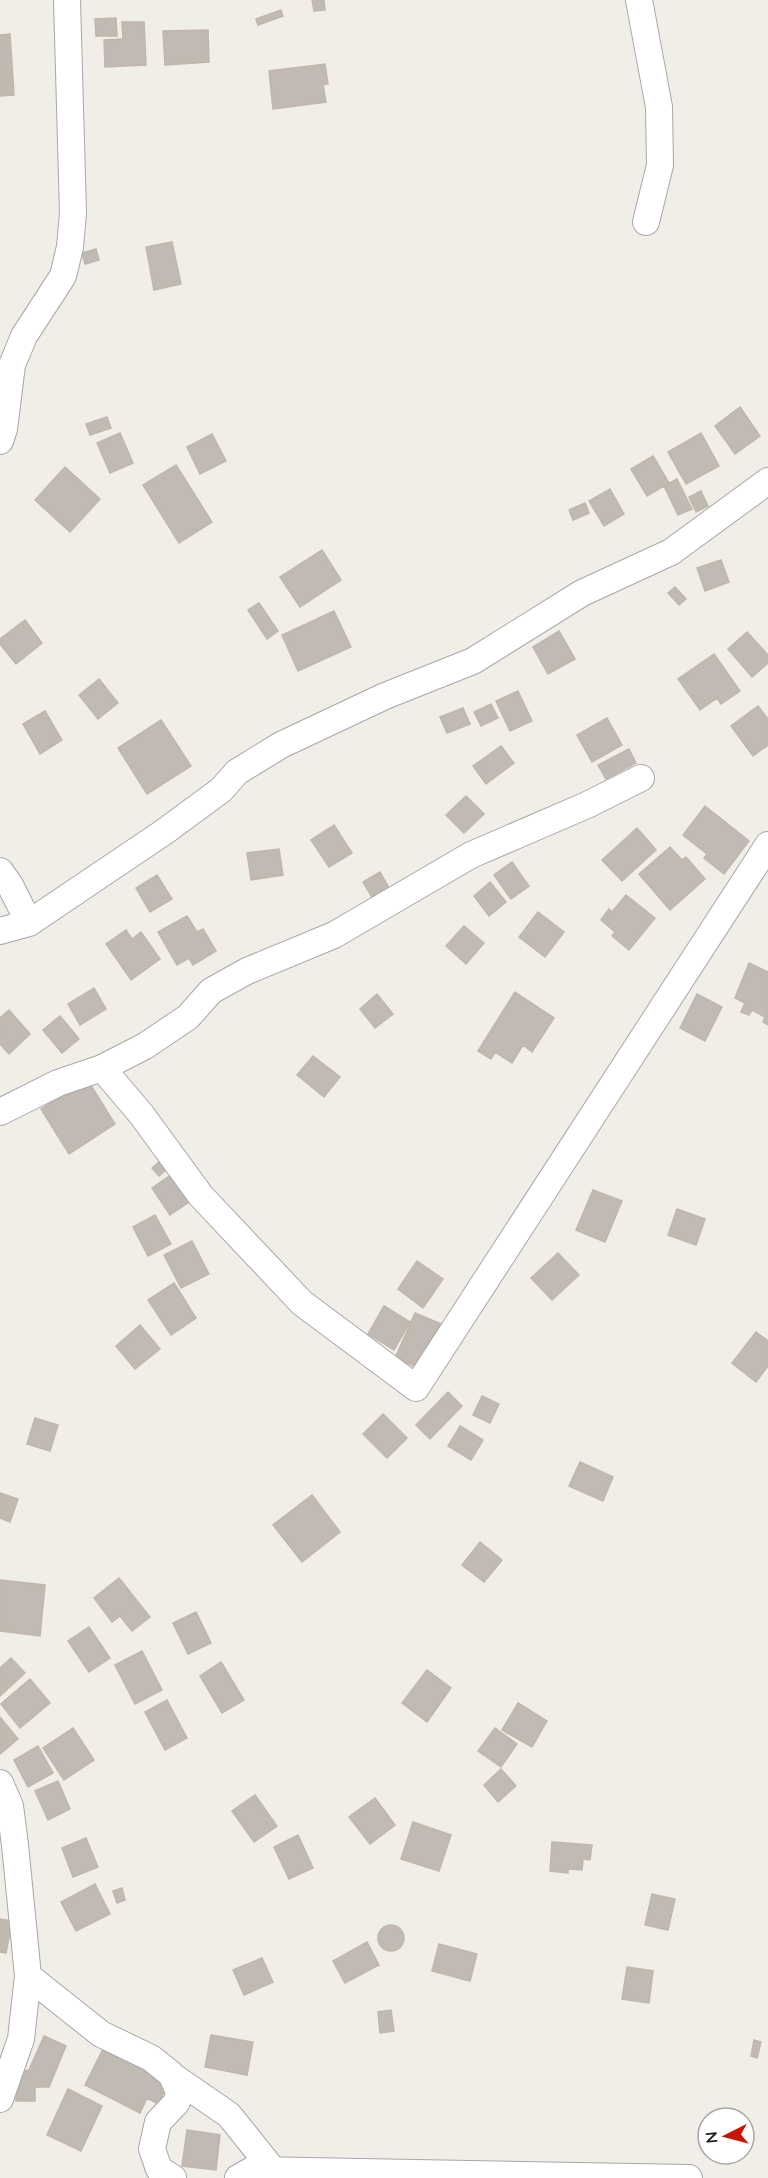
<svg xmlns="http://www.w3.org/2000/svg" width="768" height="2178" font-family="Quicksand,sans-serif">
	<rect width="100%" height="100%" fill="#f0eee7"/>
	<path fill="#c1bab3" stroke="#c1b6aa" stroke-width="1.5" d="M312 0H324L325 10 314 11Z
		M281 10 283 16 258 25 256 19Z
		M116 18 117 36H96L95 19Z
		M122 22H144L146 65 105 67 104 40 123 39Z
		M208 30 209 62 165 65 163 31Z
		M10 34 14 95 0 96V35Z
		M325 64 328 84 323 85 326 102 273 109 269 71Z
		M172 242 181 284 154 290 146 247Z
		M96 249 99 260 85 264 82 253Z
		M740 407 760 436 735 454 715 426Z
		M107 417 111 428 90 435 86 424Z
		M120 433 133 463 110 473 97 443Z
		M701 433 719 466 686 484 668 452Z
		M212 434 226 461 200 474 187 447Z
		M653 456 669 483 647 496 631 469Z
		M176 465 212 522 179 543 143 485Z
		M65 467 100 499 70 532 35 500Z
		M677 479 692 509 678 515 664 486Z
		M610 489 624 514 604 526 589 501Z
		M701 491 708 506 696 512 689 497Z
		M585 503 589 513 573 520 569 510Z
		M322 550 341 580 300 607 280 577Z
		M721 560 729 582 705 591 697 568Z
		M675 587 686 599 679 605 668 593Z
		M259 603 278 631 267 639 248 610Z
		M334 611 351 647 298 671 282 635Z
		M25 620 42 643 16 664 0 644V639Z
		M559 631 575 659 548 674 533 647Z
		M747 632 768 655V663L752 677 728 649Z
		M714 654 740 691 721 704 717 698 700 710 678 679Z
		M99 679 118 703 98 719 79 695Z
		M518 691 532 721 510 731 496 701Z
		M491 704 498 718 481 726 474 712Z
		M758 706 768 719V745L753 756 731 726Z
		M463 708 470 724 447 733 440 717Z
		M45 711 62 740 40 754 23 724Z
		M607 718 622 745 592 762 577 735Z
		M161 720 191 766 147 794 118 748Z
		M501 746 514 763 486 784 473 766Z
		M629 749 636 763 606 779 598 765Z
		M466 796 484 814 464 833 446 815Z
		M705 806 749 841 724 874 704 858 707 854 683 835Z
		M334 825 352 853 329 867 311 840Z
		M637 828 656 850 622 881 602 860Z
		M670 847 682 860 686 857 705 879 670 910 639 874Z
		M279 849 283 875 251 880 247 853Z
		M512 862 529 886 511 899 494 875Z
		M380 872 393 895 376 904 363 882Z
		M157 875 172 899 150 912 136 888Z
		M490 882 506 902 489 916 474 896Z
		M626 895 655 918 629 950 612 936 615 932 601 920 609 909 612 912Z
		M538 912 564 932 545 957 519 937Z
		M187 916 197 932 203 929 216 951 193 965 189 958 177 965 158 932Z
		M464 926 484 943 466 964 446 946Z
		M126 930 132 939 141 932 160 959 131 980 106 944Z
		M749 963 768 972V1025L763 1022 765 1017 752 1010 749 1015 741 1012 745 1003 735 998Z
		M94 988 106 1009 80 1025 68 1004Z
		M515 992 554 1018 532 1052 523 1045 512 1063 495 1052 491 1059 478 1051Z
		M377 994 393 1014 375 1028 360 1009Z
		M697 994 722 1007 705 1041 680 1028Z
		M9 1010 30 1034 9 1054 0 1044V1018Z
		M60 1016 79 1039 62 1053 43 1030Z
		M313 1056 340 1077 324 1097 297 1075Z
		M87 1079 115 1124 69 1154 41 1109Z
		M160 1161 167 1169 159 1176 152 1168Z
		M171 1175 189 1202 170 1215 152 1188Z
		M593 1190 622 1201 605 1242 576 1230Z
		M677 1209 705 1219 696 1245 668 1235Z
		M155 1215 171 1244 148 1256 133 1227Z
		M192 1241 209 1274 181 1288 164 1255Z
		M558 1253 579 1275 552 1300 531 1278Z
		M417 1261 443 1279 423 1308 398 1289Z
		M174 1283 196 1318 171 1335 148 1300Z
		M384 1306 410 1322 394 1350 368 1334Z
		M415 1313 441 1324 421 1369 395 1358Z
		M140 1325 160 1349 135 1369 116 1346Z
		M756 1332 768 1341V1366L756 1382 732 1363Z
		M448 1392 462 1406 430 1439 416 1425Z
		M482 1396 499 1404 490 1423 473 1415Z
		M383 1414 407 1438 387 1458 363 1434Z
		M35 1418 58 1425 50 1451 27 1444Z
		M460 1426 483 1440 471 1460 448 1446Z
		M580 1462 613 1477 603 1501 569 1486Z
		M0 1493 18 1499 10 1522 0 1518Z
		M312 1495 340 1532 302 1562 273 1525Z
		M480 1542 502 1560 484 1582 462 1565Z
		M119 1578 150 1617 132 1631 120 1616 112 1622 94 1598Z
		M0 1580 45 1585 40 1636 0 1631Z
		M196 1612 211 1643 188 1654 173 1623Z
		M89 1627 110 1658 89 1672 68 1641Z
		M142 1651 162 1690 135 1704 115 1665Z
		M11 1658 25 1673 0 1696V1668Z
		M221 1662 244 1700 222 1713 200 1676Z
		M427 1670 451 1688 427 1722 402 1703Z
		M30 1679 50 1703 20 1728 1 1704Z
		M167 1700 187 1738 165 1750 145 1712Z
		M518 1703 547 1721 532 1747 502 1730Z
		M0 1717 18 1739 0 1754Z
		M73 1728 94 1760 64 1780 43 1748Z
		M495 1728 517 1744 501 1767 478 1751Z
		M38 1746 53 1773 28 1787 14 1760Z
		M501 1769 516 1786 498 1802 484 1785Z
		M58 1781 70 1809 48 1820 35 1791Z
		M255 1795 277 1826 254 1842 232 1811Z
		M375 1798 395 1825 370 1844 349 1817Z
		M413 1822 451 1835 439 1871 401 1859Z
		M298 1835 313 1868 289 1879 274 1847Z
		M86 1838 98 1867 73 1877 62 1848Z
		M552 1842 592 1845 590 1860 583 1859 582 1870 568 1869V1873L550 1871Z
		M95 1884 110 1914 76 1931 61 1902Z
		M122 1888 125 1900 117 1903 113 1891Z
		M652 1894 675 1899 668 1930 645 1925Z
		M0 1919 12 1921 6 1953 0 1952Z
		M378 1938a13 13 0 1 1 26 0a13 13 0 1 1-26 0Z
		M367 1942 379 1965 345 1983 333 1961Z
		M439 1944 477 1954 470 1981 432 1971Z
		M262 1958 273 1982 244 1995 233 1970Z
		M627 1967 653 1971 649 2003 622 1999Z
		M391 2010 394 2031 380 2033 378 2012Z
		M211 2035 253 2042 247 2075 205 2067Z
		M44 2036 66 2046 49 2087H35V2101H16V2073L29 2070Z
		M754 2040 761 2042 757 2058 751 2056Z
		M105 2045 170 2080 158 2104 147 2098 140 2113 85 2085Z
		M68 2089 102 2106 81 2151 47 2135Z
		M187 2130 220 2135 216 2170 182 2166Z"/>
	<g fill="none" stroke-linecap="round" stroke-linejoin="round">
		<defs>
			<path id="minor" d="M639 0 659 107 660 165 646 222
				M0 441 4 429 12 365 24 336 63 276 70 247 73 213 67 0
				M0 871 10 885 29 923
				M0 931 29 923 164 832 221 790 237 772 281 745 385 696 473 661 582 593 671 552 768 481
				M102 1068 141 1114 201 1196 302 1303 416 1388 768 845
				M0 1112 58 1083 102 1068 145 1046 188 1017 211 991 247 971 334 935 471 855 587 805 641 778
				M0 1783 10 1806 15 1845 28 1976 21 2039 0 2099
				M28 1976 101 2034 151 2058 171 2074 179 2092 177 2102 158 2122 152 2149 159 2169 173 2178
				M171 2075 229 2115 273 2170
				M238 2178 252 2170 689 2178"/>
		</defs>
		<use href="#minor" stroke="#a7a7a7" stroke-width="28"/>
		<use href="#minor" stroke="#fff" stroke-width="26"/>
	</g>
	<g transform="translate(726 2136) rotate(264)"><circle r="28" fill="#ffffff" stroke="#a6a6a6" stroke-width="1.5"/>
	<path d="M0-4.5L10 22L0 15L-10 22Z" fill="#c91707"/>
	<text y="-9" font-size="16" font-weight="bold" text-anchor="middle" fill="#202020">N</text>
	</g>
</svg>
